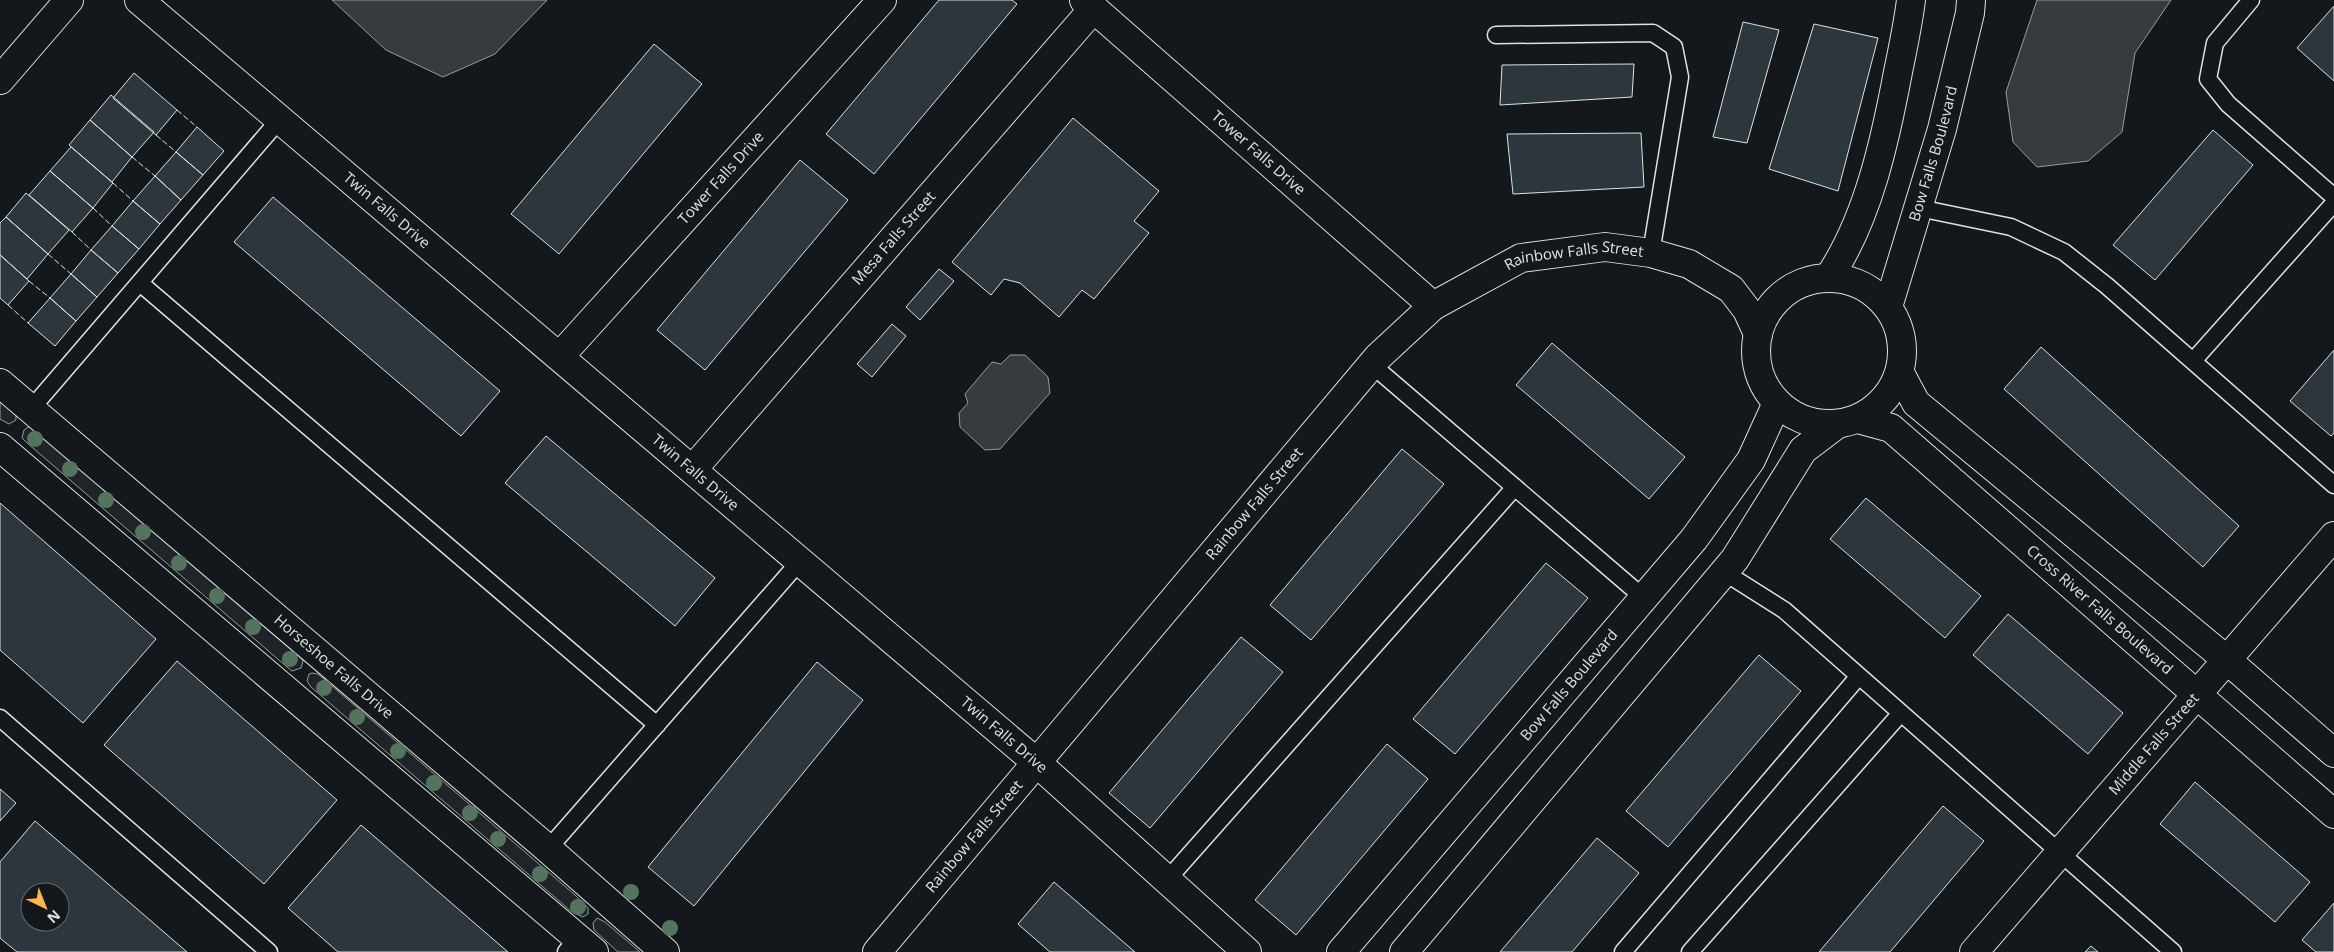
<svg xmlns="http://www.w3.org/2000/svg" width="2334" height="952" font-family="'Open Sans',sans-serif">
	<rect width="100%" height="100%" fill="#14181c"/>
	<path fill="#202428" stroke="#939e99" d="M0 398 16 413V420L9 424 0 419Z
		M28 427 38 430 300 657 303 661 301 668 292 671 287 667 26 442 22 438 24 430Z
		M312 673 318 674 575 895 588 908V914L583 917 572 912 311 687 307 681 309 674Z
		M597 918 605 922 640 952H618L594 930 593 923Z"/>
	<path fill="#363b3e" stroke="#939e99" d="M332 0H547L495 54 443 77 386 50Z
		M2037 0H2171L2135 53 2122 132 2088 161 2037 167 2013 142 2006 92Z
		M1010 355H1025L1048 377 1050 393 1000 449 985 450 960 427 959 413 968 403 965 394 992 362 1001 364Z"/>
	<path fill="#2c363c" stroke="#d8e6dc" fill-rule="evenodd" d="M939 0H1012L1017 4 874 174 826 134Z
		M2334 6V81L2297 48Z
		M1743 22 1779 30 1747 143 1713 137Z
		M1814 24 1878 38 1838 191 1769 169Z
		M654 44 702 84 559 254 511 214Z
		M1634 64 1632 97 1500 105 1502 65Z
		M134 73 177 110 156 135 113 98Z
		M111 95 154 132 132 157 90 120Z
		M1073 118 1159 191 1134 221 1149 233 1094 299 1082 290 1059 317 1020 283 1004 279 991 295 952 262Z
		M90 120 132 157 112 182 69 145Z
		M197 127 224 151 203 175 176 152Z
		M2213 130 2253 165 2155 280 2113 245Z
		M1641 133 1644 187 1513 194 1507 134Z
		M71 147 113 183 93 208 50 171Z
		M176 152 203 175 181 200 155 176Z
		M800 160 848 200 705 370 657 330Z
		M50 171 93 208 72 232 29 195Z
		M155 176 181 200 160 224 133 201Z
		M26 193 69 230 48 254 6 217Z
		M273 197 500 391 461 436 234 242Z
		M133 201 160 224 139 249 112 226Z
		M6 217 48 254 27 279 0 255V223Z
		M112 226 139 249 118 273 91 250Z
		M91 250 118 273 97 297 71 274Z
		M0 255 29 281 8 305 0 298Z
		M939 269 954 281 920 320 906 307Z
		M71 274 97 297 76 321 50 298Z
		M50 298 76 321 55 346 28 323Z
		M892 324 906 336 872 377 857 364Z
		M1552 343 1685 457 1649 499 1516 385Z
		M2041 347 2239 526 2203 567 2004 389Z
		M2334 350V433L2331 436 2290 401Z
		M546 436 715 578 675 626 505 483Z
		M1402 449 1444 484 1311 640 1270 605Z
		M1866 498 1981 596 1945 638 1830 539Z
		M0 503 156 639 83 723 0 650Z
		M1546 563 1588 598 1455 754 1413 719Z
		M2008 614 2123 713 2088 754 1973 655Z
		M1241 637 1283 672 1150 828 1109 793Z
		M1759 655 1801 691 1668 847 1626 811Z
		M177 661 337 800 264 884 104 745Z
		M817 662 863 700 694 906 648 867Z
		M1387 744 1428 779 1296 935 1255 900Z
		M2195 782 2310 882 2275 922 2160 824Z
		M0 789 16 803 0 821Z
		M1943 806 1984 841 1890 952H1819Z
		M35 821 187 952H17L0 938V862ZM30 892H60V922H30Z
		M361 825 508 952H338L288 908Z
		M1597 838 1639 873 1572 952H1500Z
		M1054 882 1135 952H1050L1018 924Z
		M2334 903V952H2316L2302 940Z
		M2091 946 2098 952H2085Z"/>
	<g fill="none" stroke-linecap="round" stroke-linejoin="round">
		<defs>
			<path id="lane" d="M2251 0 2215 43 2208 79 2228 104 2334 197
				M1496 35 1653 33 1674 47 1680 77 1651 253
				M1919 208 2011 227 2064 252 2107 286 2334 485
				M140 283 657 725
				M2193 361 2334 203
				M1371 364 1644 598
				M31 409 280 119
				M1724 572 1784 610 2173 952
				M0 718 269 952
				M548 849 801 560
				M1167 880 1515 487
				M566 952 578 938
				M1623 952 1859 676
				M1690 952 1901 713"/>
			<g id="street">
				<path id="s1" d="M139 0 1036 762 1247 952"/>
				<path id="s2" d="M1084 0 1433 306"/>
				<path d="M0 80 69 0"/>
				<path d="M1829 277C1868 219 1885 141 1898 72 1903 48 1908 24 1911 0"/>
				<circle cx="1829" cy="351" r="73"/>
				<path id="s3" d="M1888 307 1942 129 1970 13 1971 0"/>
				<path id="s4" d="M560 356 882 0"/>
				<path d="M1900 373 1916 403 2227 660 2334 753"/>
				<path id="s5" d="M0 383 548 849 665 952"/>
				<path id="s6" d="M1858 419 1891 428 2334 814"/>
				<path d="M0 447 594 952"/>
				<path id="s7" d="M693 469 1094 8"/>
				<path id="s8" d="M877 952 1378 357 1433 306 1521 258 1605 247 1651 253 1689 264 1731 289 1747 310 1758 334"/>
				<path id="s9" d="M1341 952 1694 539 1751 460 1777 403"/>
				<path d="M1404 952 1735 559 1803 450 1836 425"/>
				<path id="s10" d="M1974 952 2334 536"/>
			</g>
		</defs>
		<use href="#lane" stroke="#d8e6dc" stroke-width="19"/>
		<use href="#street" stroke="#d8e6dc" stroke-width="30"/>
		<use href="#lane" stroke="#14181c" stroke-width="16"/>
		<use href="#street" stroke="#14181c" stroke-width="28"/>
		<path stroke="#d8e6dc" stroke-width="1" stroke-dasharray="6 2.5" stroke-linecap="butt" d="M177 110 197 127
			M156 135 176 152
			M132 157 155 176
			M113 183 133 201
			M93 208 112 226
			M72 232 91 250
			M48 254 71 274
			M29 281 50 298
			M8 305 28 323"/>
	</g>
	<g fill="#55745f">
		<circle cx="35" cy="439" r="8"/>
		<circle cx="70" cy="469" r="8"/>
		<circle cx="106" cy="500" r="8"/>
		<circle cx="143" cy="532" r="8"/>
		<circle cx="179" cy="563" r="8"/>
		<circle cx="217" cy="596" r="8"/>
		<circle cx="253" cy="627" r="8"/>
		<circle cx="290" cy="659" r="8"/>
		<circle cx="324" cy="688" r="8"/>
		<circle cx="357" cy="717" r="8"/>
		<circle cx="398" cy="751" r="8"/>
		<circle cx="434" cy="783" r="8"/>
		<circle cx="470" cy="813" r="8"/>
		<circle cx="498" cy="839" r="8"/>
		<circle cx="540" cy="874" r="8"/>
		<circle cx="631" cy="892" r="8"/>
		<circle cx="578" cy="907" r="8"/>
		<circle cx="670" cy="928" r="8"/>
	</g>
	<g text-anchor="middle" stroke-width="4" stroke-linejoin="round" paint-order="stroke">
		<g font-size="15" fill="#d8e6dc" stroke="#14181c">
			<text dy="5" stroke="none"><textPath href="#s2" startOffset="232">Tower Falls Drive</textPath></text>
			<text dy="5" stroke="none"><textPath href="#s3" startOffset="160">Bow Falls Boulevard</textPath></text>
			<text dy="5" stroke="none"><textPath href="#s4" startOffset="240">Tower Falls Drive</textPath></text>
			<text dy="5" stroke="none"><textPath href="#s1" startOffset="325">Twin Falls Drive</textPath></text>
			<text dy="5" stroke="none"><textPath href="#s7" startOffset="306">Mesa Falls Street</textPath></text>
			<text dy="5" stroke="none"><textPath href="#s8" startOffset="1006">Rainbow Falls Street</textPath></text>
			<text dy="5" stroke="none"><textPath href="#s1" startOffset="730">Twin Falls Drive</textPath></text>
			<text dy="5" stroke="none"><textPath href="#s8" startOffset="586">Rainbow Falls Street</textPath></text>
			<text dy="5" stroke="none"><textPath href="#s6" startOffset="311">Cross River Falls Boulevard</textPath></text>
			<text dy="5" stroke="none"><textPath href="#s5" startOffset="438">Horseshoe Falls Drive</textPath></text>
			<text dy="5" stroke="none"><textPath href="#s9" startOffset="351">Bow Falls Boulevard</textPath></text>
			<text dy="5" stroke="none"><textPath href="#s1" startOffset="1135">Twin Falls Drive</textPath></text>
			<text dy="5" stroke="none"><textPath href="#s10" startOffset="275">Middle Falls Street</textPath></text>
			<text dy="5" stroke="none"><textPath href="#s8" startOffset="151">Rainbow Falls Street</textPath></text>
		</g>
	</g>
	<g transform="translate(45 907) rotate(137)"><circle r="24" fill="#14181c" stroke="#626a69"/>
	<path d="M0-4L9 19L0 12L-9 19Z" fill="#ffb74d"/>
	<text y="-8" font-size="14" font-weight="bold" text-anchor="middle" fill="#d8e6dc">N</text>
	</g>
</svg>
